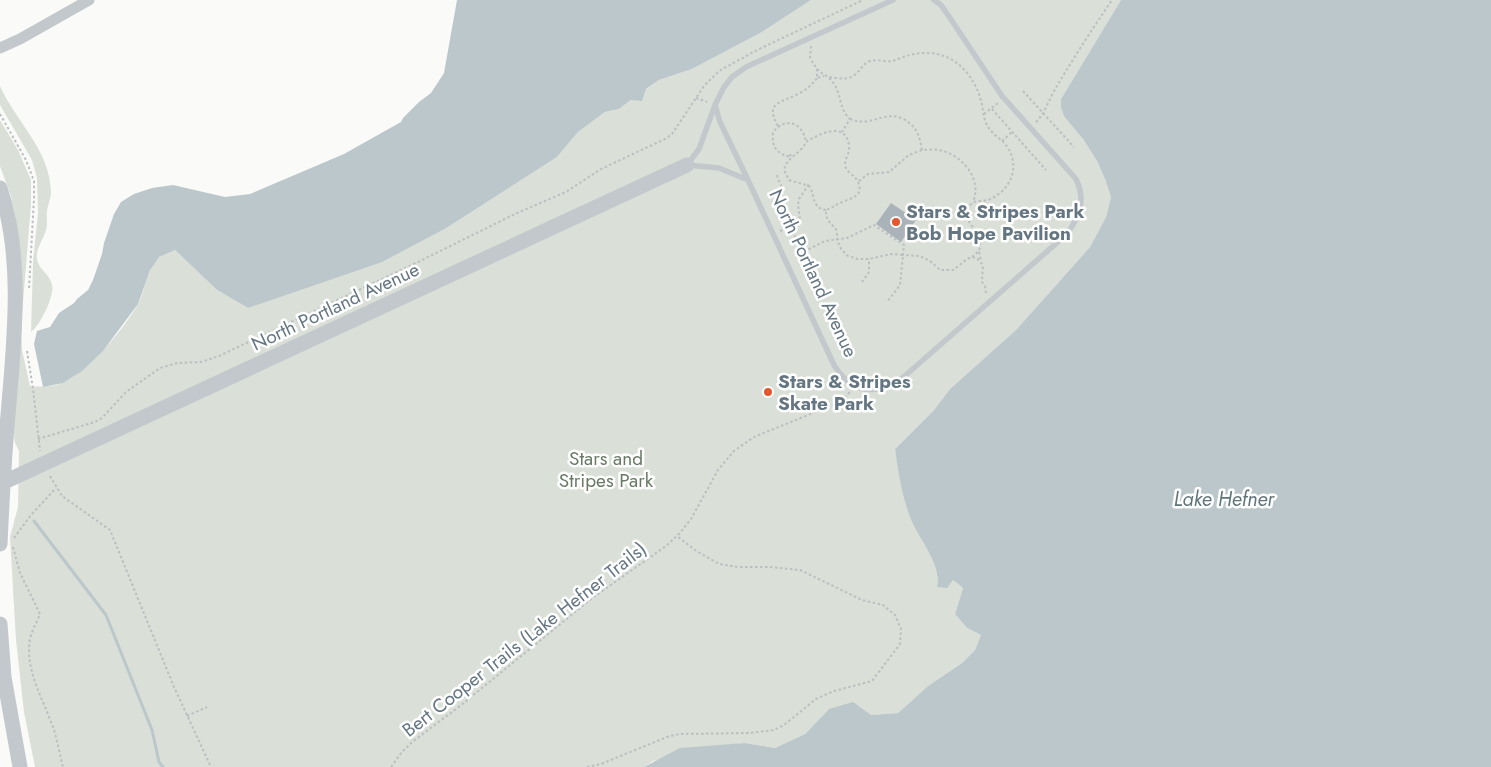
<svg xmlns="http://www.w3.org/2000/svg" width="1491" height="767" font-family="Jost,sans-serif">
	<rect width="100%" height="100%" fill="#fafaf8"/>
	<path fill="#dadfd7" d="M811 0H1121L1061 99 1074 127 1083 139 1097 161 1105 179 1111 197 1106 217 1090 247 1016 330 950 389 934 410 895 449C898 472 903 493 910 515 917 537 942 563 937 587L953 580 963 588 955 614 967 628 981 635 975 650 962 663 928 686 898 713 871 715 829 709 805 734 775 748 745 743 718 746 653 761 644 767H35L24 712 16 640 10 537 18 507 19 451 15 443 14 438 16 219 11 196 0 166V120L18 150 31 180V204L21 327 22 350 30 386C41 387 54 387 64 382 90 369 124 329 138 304 145 291 148 263 161 256 165 253 171 252 175 250L217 290 248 308 304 288 448 227 557 157 578 132 605 112 619 109 659 80 692 69 762 32Z
		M0 86C16 122 50 150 51 192 51 198 48 204 47 211 46 217 48 223 46 230 44 238 35 250 37 259 38 269 50 274 52 285 55 295 40 326 31 332L33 262 38 213 37 178 32 160 0 105Z"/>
	<path fill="#bbc7cb" d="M457 0H811L762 32 692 69 659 80 646 89 642 101 631 100 619 109 605 112 578 132 557 157 448 227 382 262 248 308 217 290 175 250 159 257 150 270 138 304 103 351 82 371 63 383 43 387 34 344 37 331 50 327 59 313 74 303 77 299 88 290 93 280 102 254 104 243 114 214 121 202 134 194 152 188 173 185 225 197 250 194 344 154 401 122 403 118 419 102 431 93 444 73Z
		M1121 0H1491V767H644L680 748 745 743 775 748 805 734 829 709 853 702 871 715 898 713 928 686 962 663 975 650 981 635 967 628 955 614 963 588 953 580 947 588 937 587C942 564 918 538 910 517 902 495 898 472 895 449L934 410 950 389 1016 330 1090 247 1106 217 1111 197 1105 179 1097 161 1083 139 1064 116 1061 107V99Z"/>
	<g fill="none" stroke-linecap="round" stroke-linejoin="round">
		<path stroke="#bbc7cb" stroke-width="3" d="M34 521 106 615 152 730 159 762 163 767"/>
	</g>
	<path fill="#aab3b9" d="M891 203 916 220 901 242 876 224Z"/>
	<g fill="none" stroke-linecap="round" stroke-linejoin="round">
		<path stroke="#bbbfc2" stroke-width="2" stroke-dasharray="2.5 2.5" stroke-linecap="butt" d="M811 46 810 58C817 70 823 78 838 78 843 79 849 79 853 76 860 72 862 64 870 61 877 59 885 62 892 61 897 60 902 57 907 56 921 51 938 52 951 59 966 68 977 84 981 101 983 108 983 116 986 123 991 135 1002 138 1008 148 1021 169 1009 192 988 200 983 201 977 201 973 202L966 210C966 227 984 231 979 251
			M817 69V78L824 76
			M829 78C843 91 837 107 850 119L842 132
			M1023 91 1074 147
			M696 98 707 102
			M992 109 1046 170
			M0 114 26 160 34 181V198L29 289
			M984 114 998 103
			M850 119C872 129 887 106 908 122 918 129 920 139 922 150 927 150 932 149 938 150 961 153 983 179 973 202
			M1036 122C1044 115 1050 97 1057 86 1074 57 1093 28 1112 0
			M778 126C764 102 781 103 798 94 806 90 812 85 817 78
			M1002 141 1012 132
			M790 154 791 157C777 154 771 147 773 132 786 116 803 123 806 142
			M777 175C779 185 788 191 778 199L790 227 800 219 798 205 799 199 809 184
			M859 181 868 174 889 172 909 155 922 150
			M826 210C812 208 815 197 810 187 804 183 796 183 789 180L784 170C787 156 801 154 806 142 819 134 846 120 849 146 850 153 845 158 845 165 846 172 854 175 857 180 866 197 850 198 840 203 835 205 832 208 826 210 825 221 832 223 837 231V240L841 249 848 256 858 259H869L891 254 903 255 900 285 887 302
			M780 231 790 227 803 252 825 241 847 238 874 225 904 245 903 255 920 256 930 261 940 270H953C963 264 973 247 983 266L982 282 985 286 986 293
			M803 252 812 273
			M972 257 979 251 981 261
			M862 282 869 272V259
			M27 351 33 389 40 451
			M38 439 95 422 102 418 126 392 160 368 177 363 201 362 219 356 418 262 517 213 566 192 601 169 665 139 672 134 704 86 719 71 757 50 863 0
			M50 476 62 496 110 530 174 687 211 767
			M14 538 31 515 56 488
			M13 547 20 573 40 614C37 622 32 630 30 639 25 669 41 695 51 722 57 736 59 752 63 767
			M187 716 207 707
			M391 767 402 752 412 742 460 706 591 599 666 546 679 534 691 519 718 470 734 451 754 437 840 402 850 392
			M587 767 601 764 667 737 679 734 749 733 774 730 784 725 816 699 834 691 872 681 900 644 901 629 895 615 883 605 862 600 800 570 770 567H739L719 564 695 550 677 536"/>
		<path stroke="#c3c8cc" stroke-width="5.5" d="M715 105 720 122 748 180
			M687 165 719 168 748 180 834 365C851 392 871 396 899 381L1067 234C1080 216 1086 200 1076 179L1002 96 948 15 941 5 934 0
			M687 165 699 149 715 105 724 87 732 77 746 67 893 0"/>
		<path stroke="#c3c8cc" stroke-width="11" d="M0 48 20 39 89 0"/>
		<path stroke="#c3c8cc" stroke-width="15" d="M0 188C24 258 14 342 8 415 4 458 2 501 0 544
			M0 484 687 165
			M0 624 4 677 20 767"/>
	</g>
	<g fill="#e4572e" stroke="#fff" stroke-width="2">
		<circle cx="896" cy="222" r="5"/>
		<circle cx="768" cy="392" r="5"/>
	</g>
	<g text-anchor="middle" stroke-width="5" stroke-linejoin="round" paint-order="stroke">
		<g font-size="19" font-weight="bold" fill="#657683" stroke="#fff" text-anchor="start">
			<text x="906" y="218">Stars &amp; Stripes Park<tspan x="906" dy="22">Bob Hope Pavilion</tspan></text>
			<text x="778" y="388">Stars &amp; Stripes<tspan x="778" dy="22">Skate Park</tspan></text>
		</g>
		<g font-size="19" fill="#657683" stroke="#fff">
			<text transform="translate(814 273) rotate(65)" y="7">North Portland Avenue</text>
			<text transform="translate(335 306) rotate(-25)" y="7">North Portland Avenue</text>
			<text transform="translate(524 639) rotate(-38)" y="7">Bert Cooper Trails (Lake Hefner Trails)</text>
		</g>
		<g font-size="19" fill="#687a64" stroke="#fff">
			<text x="606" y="465">Stars and<tspan x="606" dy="22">Stripes Park</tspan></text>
		</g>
		<g font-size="20" font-style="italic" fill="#60757c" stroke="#fff">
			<text x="1224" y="506">Lake Hefner</text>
		</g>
	</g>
</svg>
